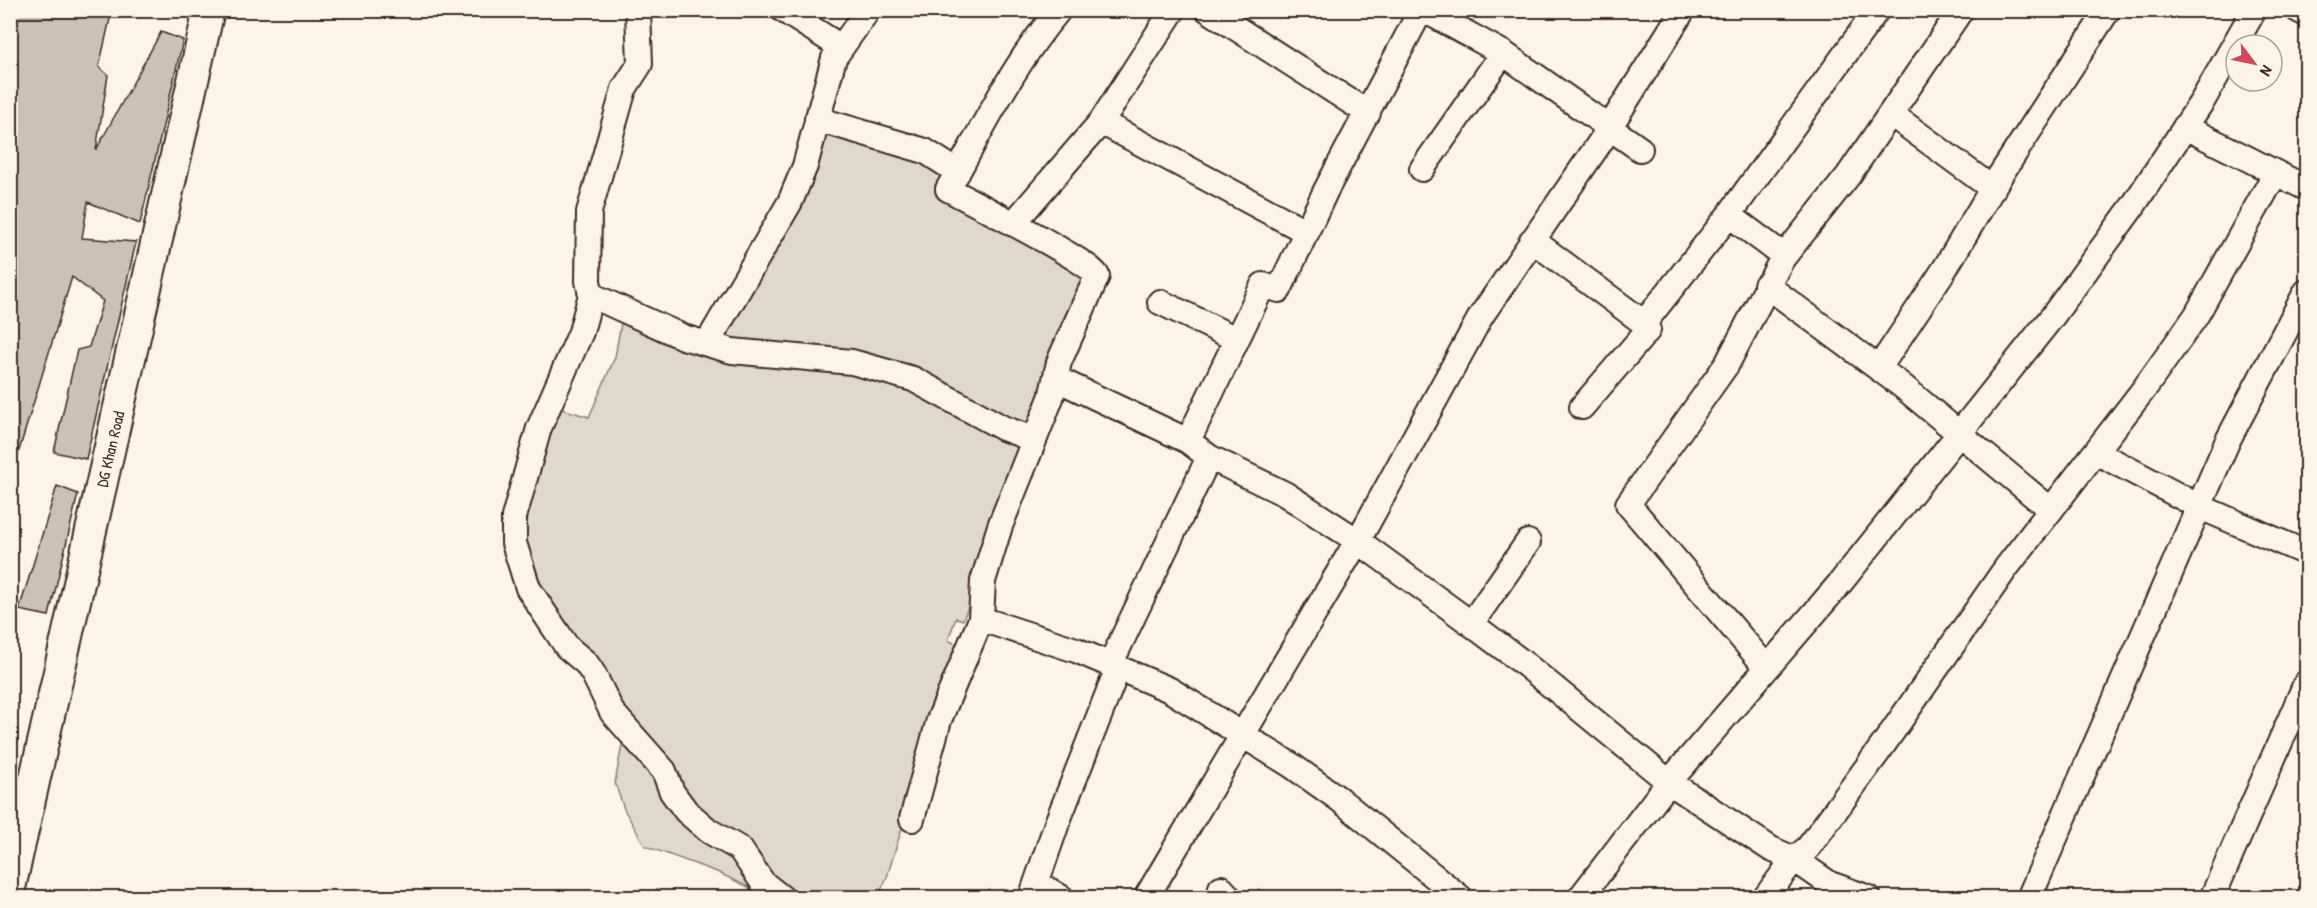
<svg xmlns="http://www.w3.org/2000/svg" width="2317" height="908" font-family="'Patrick Hand',sans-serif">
	<rect width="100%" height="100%" fill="#fcf5e5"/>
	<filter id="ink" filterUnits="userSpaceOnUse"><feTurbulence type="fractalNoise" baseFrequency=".0167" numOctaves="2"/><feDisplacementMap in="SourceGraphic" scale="12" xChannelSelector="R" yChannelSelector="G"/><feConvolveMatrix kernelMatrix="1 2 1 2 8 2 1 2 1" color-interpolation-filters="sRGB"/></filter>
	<g filter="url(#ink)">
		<path fill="#e0d8c8" stroke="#8e8173" stroke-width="1.5" d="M826 132 917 153 1093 276 963 620 956 618 948 640 958 645 887 877 878 897H769L717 872 645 846 624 809 615 783 622 745 616 702 547 608 521 541 530 493 555 407 589 417 615 357 621 323 670 346 711 357Z"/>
		<path fill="#ccc2b3" stroke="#3b2a1e" stroke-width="1.5" d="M10 10H112L99 67 108 75 96 150 161 32 183 40 140 224 88 202 82 238 136 242 86 459 54 452 77 350 89 347 103 301 72 277 14 467H10Z
			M57 486 78 494 49 616 19 610Z"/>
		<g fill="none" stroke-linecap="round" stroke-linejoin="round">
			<defs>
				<path id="minor" d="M638 10 640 64 624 89 589 212 588 281 591 295 581 332 539 428 514 517V543L528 588 545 614 567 647 586 663 594 675 612 712 664 771 672 792 686 811 709 831 740 849 763 883 782 898
					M783 10 841 47
					M1208 10 1368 113
					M1424 10 1503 53 1640 149
					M2298 10 2306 14
					M1891 114 1993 189
					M817 119 925 151 958 172
					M1101 122 1307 232
					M2185 127 2306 188
					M1422 169 1503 53
					M1729 215 1784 256
					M1013 224 1101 122 1173 10
					M1532 240 1644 323 1648 330 1582 407
					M1766 285 1901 385 2051 510
					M591 295 683 337 732 351 852 362 913 379 1003 428 1033 439
					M1160 302 1236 339
					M1644 323 1729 215 1877 10
					M708 342 790 202 805 166 834 58 868 10
					M1879 368 1944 270 2001 174 2108 10
					M1057 379 1188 441 1209 457 1285 494 1358 541 1454 611 1526 665 1669 782 1771 849 1794 859 1830 884 1869 898
					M1188 441 1263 285 1279 290 1326 190 1421 10
					M2096 452 2198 506 2306 553
					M981 619 1076 650 1170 690 1291 765 1339 799 1461 898
					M1471 624 1528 542
					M1110 665 1209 457
					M1766 667 1628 504 1727 364 1782 259 1848 176 1961 10
					M912 819 939 720 981 619 983 581 1000 526 1051 398 1059 362 1097 276C1094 263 968 200 948 189 983 128 1013 64 1059 10
					M1037 883 1062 898
					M1221 888 1230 898
					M1031 898 1057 823 1118 668
					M1146 898 1365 528 1481 316 1601 141 1683 10
					M1580 898 1669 782 1841 582 2052 317 2133 206 2203 100 2254 10
					M1765 898 1794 859 1808 848 1881 748 2006 568 2144 389 2196 316 2275 174
					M2029 898 2228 440 2306 292
					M2212 898 2306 683"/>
				<path id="major" d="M10 888 209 10"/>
			</defs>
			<use href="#minor" stroke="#3b2a1e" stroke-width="28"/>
			<use href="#major" stroke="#3b2a1e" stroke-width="34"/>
			<use href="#minor" stroke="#fcf5e5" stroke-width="24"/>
			<use href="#major" stroke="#fcf5e5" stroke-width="30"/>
		</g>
	</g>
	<g text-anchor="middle" stroke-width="4.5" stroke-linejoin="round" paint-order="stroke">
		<g font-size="16" fill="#3b2a1e" stroke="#fcf5e5">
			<text transform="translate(110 449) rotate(-77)" y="6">DG Khan Road</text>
		</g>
	</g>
	<rect width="2317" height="908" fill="none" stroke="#fcf5e5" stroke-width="36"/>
	<rect x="18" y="18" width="2281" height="872" fill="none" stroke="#3b2a1e" stroke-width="2" filter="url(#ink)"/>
	<g transform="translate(2254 63) rotate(122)"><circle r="28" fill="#fcf5e5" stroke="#afa495" stroke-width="1.5"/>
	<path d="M0-4.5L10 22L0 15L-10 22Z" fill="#d1495b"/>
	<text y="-9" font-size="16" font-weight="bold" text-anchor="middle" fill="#3b2a1e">N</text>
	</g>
</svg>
